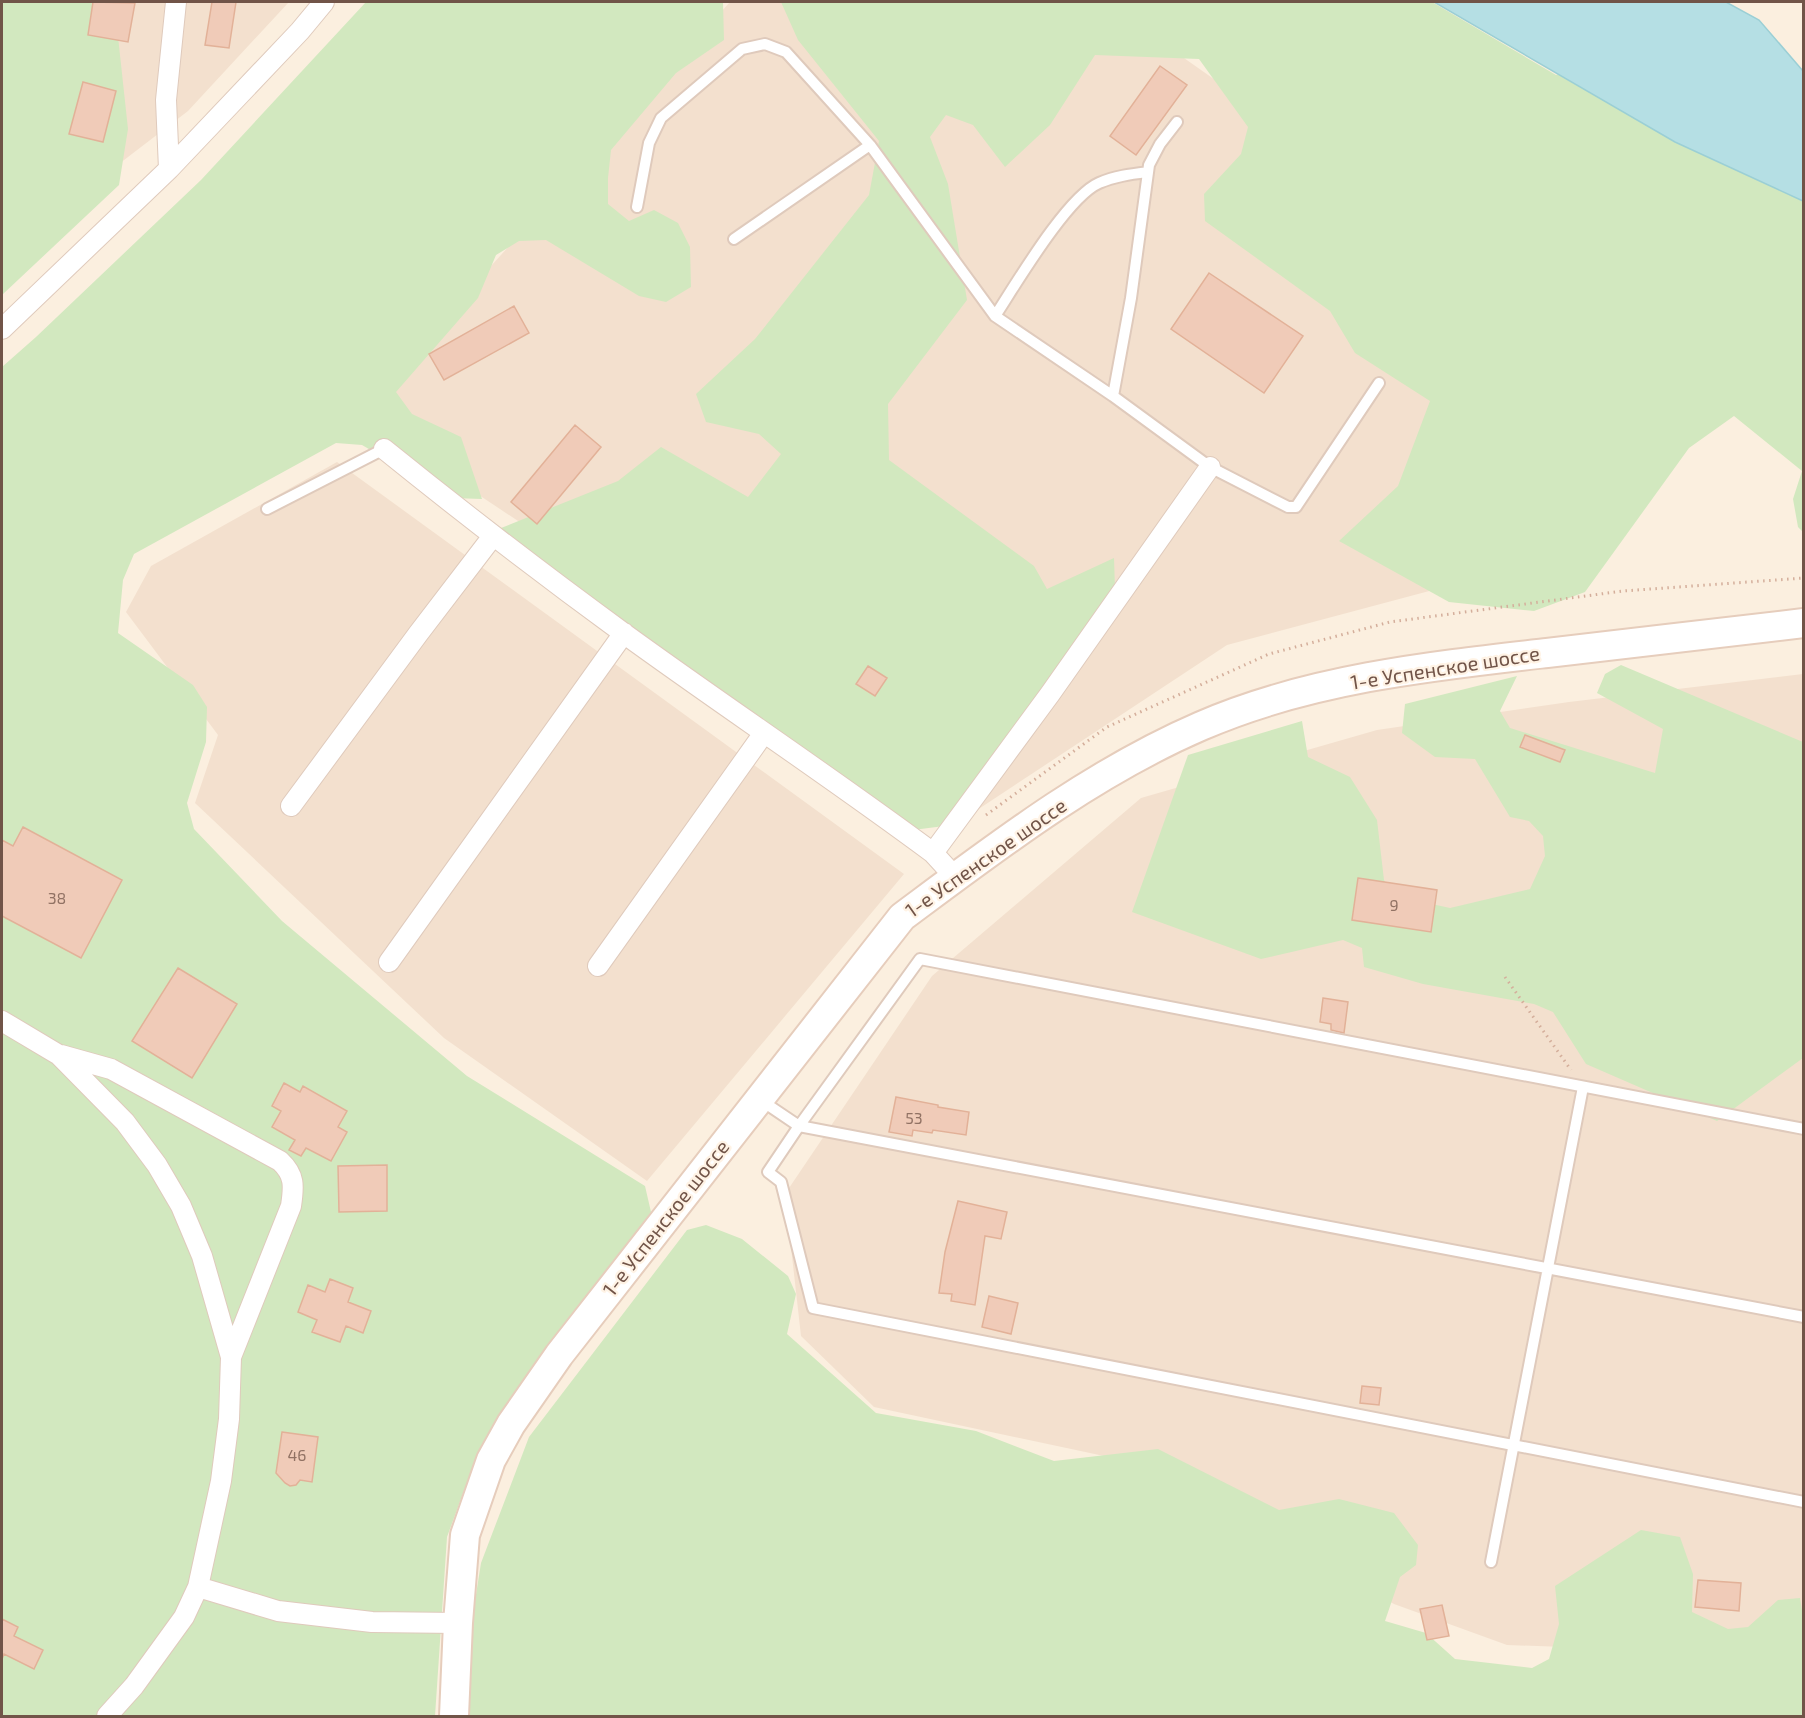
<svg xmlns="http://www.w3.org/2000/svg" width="1805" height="1718" font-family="'Exo 2',sans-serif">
	<rect width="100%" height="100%" fill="#fbefdf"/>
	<path fill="#f3e0ce" d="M2 2H289L188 111 8 249Z
		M730 2H911L1157 39 1546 313 1463 582 1227 645 965 818 357 414Z
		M337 462 904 874 647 1181 444 1038 195 803 218 735 126 612 151 566Z
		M1803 674V1633L1671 1651 1507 1645 1394 1604 1151 1466 874 1407 801 1336 785 1194 932 976 1141 798 1377 730 1569 702Z"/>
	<path fill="#d2e8bf" d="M2 2H119L116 18 128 129 119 185 2 295Z
		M366 2H723L724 40 676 73 611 150 608 178V204L629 221 654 210 678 223 690 247 691 287 666 302 639 296 546 240 519 241 496 255 478 298 396 392 412 414 461 437 482 499 453 498 362 445 336 443 134 554 123 580 118 633 193 685 207 707 206 742 187 803 194 829 282 921 467 1076 645 1186 651 1212 477 1455 447 1537 435 1716H2V367L36 337 201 180Z
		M781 2H1432L1556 75 1607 59 1803 170V532L1798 527 1793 499 1802 471 1734 416 1689 448 1585 592 1534 611 1449 602 1339 541 1398 486 1430 401 1355 353 1330 311 1205 221 1204 194 1241 154 1248 127 1199 59 1095 55 1050 125 1005 167 973 125 946 115 930 137 948 184 967 300 888 404 889 460 1034 566 1047 589 1114 558 1115 589 952 825 913 830 496 530 618 481 661 447 748 497 781 454 759 434 706 422 696 394 755 339 869 195 879 141 798 40Z
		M1621 665 1803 742V1058L1717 1121 1586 1064 1553 1012 1534 1004 1423 984 1364 967 1362 948 1343 940 1261 959 1132 912 1188 755 1302 721 1308 757 1350 777 1377 820 1384 880 1395 896 1450 908 1530 889 1545 856 1543 836 1529 821 1510 817 1475 759 1435 757 1402 733 1405 704 1517 676 1500 711 1510 728 1655 773 1663 729 1597 693 1605 674Z
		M706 1225 742 1239 788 1276 796 1294 787 1334 876 1413 976 1431 1054 1461 1158 1449 1279 1510 1339 1499 1394 1513 1418 1545 1416 1565 1400 1577 1385 1621 1426 1633 1455 1659 1532 1668 1549 1659 1559 1624 1555 1586 1641 1530 1680 1537 1693 1574 1692 1612 1728 1629 1748 1627 1778 1600 1800 1598 1803 1617V1716H468L471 1626 481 1563 529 1437 687 1230Z"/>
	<path fill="#b5dfe4" stroke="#9bcfd5" stroke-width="1.5" d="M1434 2H1726L1759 20 1803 71V201L1675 142Z"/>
	<path fill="#f0cbb8" stroke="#e2b198" stroke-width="1.5" d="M93 2 135 3 128 42 88 35Z
		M212 2H236L229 48 205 45Z
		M1160 66 1187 85 1136 155 1110 136Z
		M83 82 116 91 103 142 69 134Z
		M1209 273 1303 336 1264 393 1171 329Z
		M514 306 529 333 444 380 429 354Z
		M575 425 601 447 537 524 511 502Z
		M868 666 887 678 875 696 856 684Z
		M1525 735 1565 750 1560 762 1520 747Z
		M23 827 122 880 81 958 2 916V840L13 846Z
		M1358 878 1437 890 1431 932 1352 920Z
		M178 968 237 1004 192 1078 132 1041Z
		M1323 998 1348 1002 1344 1033 1331 1030V1024L1320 1022Z
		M284 1083 300 1092 303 1086 347 1111 338 1127 347 1132 331 1161 306 1148 301 1156 289 1150 295 1140 272 1127 281 1111 272 1106Z
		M896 1097 938 1105V1107L969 1112 966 1135 933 1130 932 1133 913 1130 912 1136 889 1132Z
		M387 1165V1211L339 1212 338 1166Z
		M958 1201 1007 1212 1001 1239 985 1236 975 1305 951 1301 952 1294 939 1293 945 1252Z
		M330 1279 353 1288 348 1302 371 1311 363 1333 346 1326 340 1342 312 1332 317 1320 298 1312 308 1285 325 1292Z
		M989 1296 1018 1303 1011 1334 982 1327Z
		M1362 1386 1381 1388 1379 1405 1360 1403Z
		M282 1432 318 1437 312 1482 300 1480 296 1485 290 1486 285 1483 276 1473Z
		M1698 1580 1741 1583 1739 1611 1695 1607Z
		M1442 1605 1449 1636 1427 1640 1420 1609Z
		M2 1619 18 1627 14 1636 43 1650 34 1669 4 1654 2 1659Z"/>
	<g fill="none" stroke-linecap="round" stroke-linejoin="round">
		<defs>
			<path id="lane" d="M637 207 649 143 661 118 742 49 765 44 786 52 870 145 995 316 1113 396 1210 467 1288 507H1296L1379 383
				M734 239 870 145
				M995 316C1016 284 1067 197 1099 183 1115 176 1132 174 1148 172
				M1113 396 1131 298 1149 165 1160 144 1177 122
				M267 509 384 449
				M759 1099 799 1126 1804 1317
				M1804 1129 920 959 799 1126 768 1172 781 1182 813 1308 1804 1502
				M1491 1562 1583 1087"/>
			<path id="street" d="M169 169 166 100 176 2
				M2 329 169 169 300 31 324 2
				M384 449C462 512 541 573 622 632 725 707 831 777 933 853
				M291 806 418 634 493 536
				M955 877 933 853 1050 694 1210 467
				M389 962 624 633
				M598 966 764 733
				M2 1021 59 1055 125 1122 157 1165 181 1206 202 1256 231 1357 229 1419 221 1481 198 1587 184 1617 134 1686 107 1716
				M61 1055 111 1069 280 1161C295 1175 294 1186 291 1206L231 1357
				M198 1587 278 1611 372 1622 458 1623"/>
			<path id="secondary" d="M454 1716 458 1623 465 1535 491 1460 511 1424 559 1355 902 917C996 847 1092 773 1201 726 1309 679 1431 666 1547 653 1633 643 1718 633 1804 623"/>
		</defs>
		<use href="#lane" stroke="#dfcabc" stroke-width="14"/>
		<use href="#street" stroke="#dfcabc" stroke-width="22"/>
		<use href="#secondary" stroke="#e6cdbc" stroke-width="32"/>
		<path stroke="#d4ae9b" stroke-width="3" stroke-dasharray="1.5 4.5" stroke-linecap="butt" d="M986 815 1107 727 1269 654 1390 622 1623 591 1804 578
			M1505 977 1571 1070"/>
		<use href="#lane" stroke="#fff" stroke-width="10"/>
		<use href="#street" stroke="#fff" stroke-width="20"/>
		<use href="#secondary" stroke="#fff" stroke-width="28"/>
	</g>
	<g text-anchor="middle" stroke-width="4.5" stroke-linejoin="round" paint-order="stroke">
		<g font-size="16" fill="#917264">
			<text x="57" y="904">38</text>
			<text x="1394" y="911">9</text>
			<text x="914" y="1124">53</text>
			<text x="297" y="1461">46</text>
		</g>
		<g font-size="20" fill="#715448" stroke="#fff3e5">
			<text transform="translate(1445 668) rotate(-9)" y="7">1-е Успенское шоссе</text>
			<text transform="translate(986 858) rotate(-35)" y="7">1-е Успенское шоссе</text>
			<text transform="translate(666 1218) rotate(-52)" y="7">1-е Успенское шоссе</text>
		</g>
	</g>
	<rect width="1805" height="1718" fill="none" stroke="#715448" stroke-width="6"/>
</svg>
